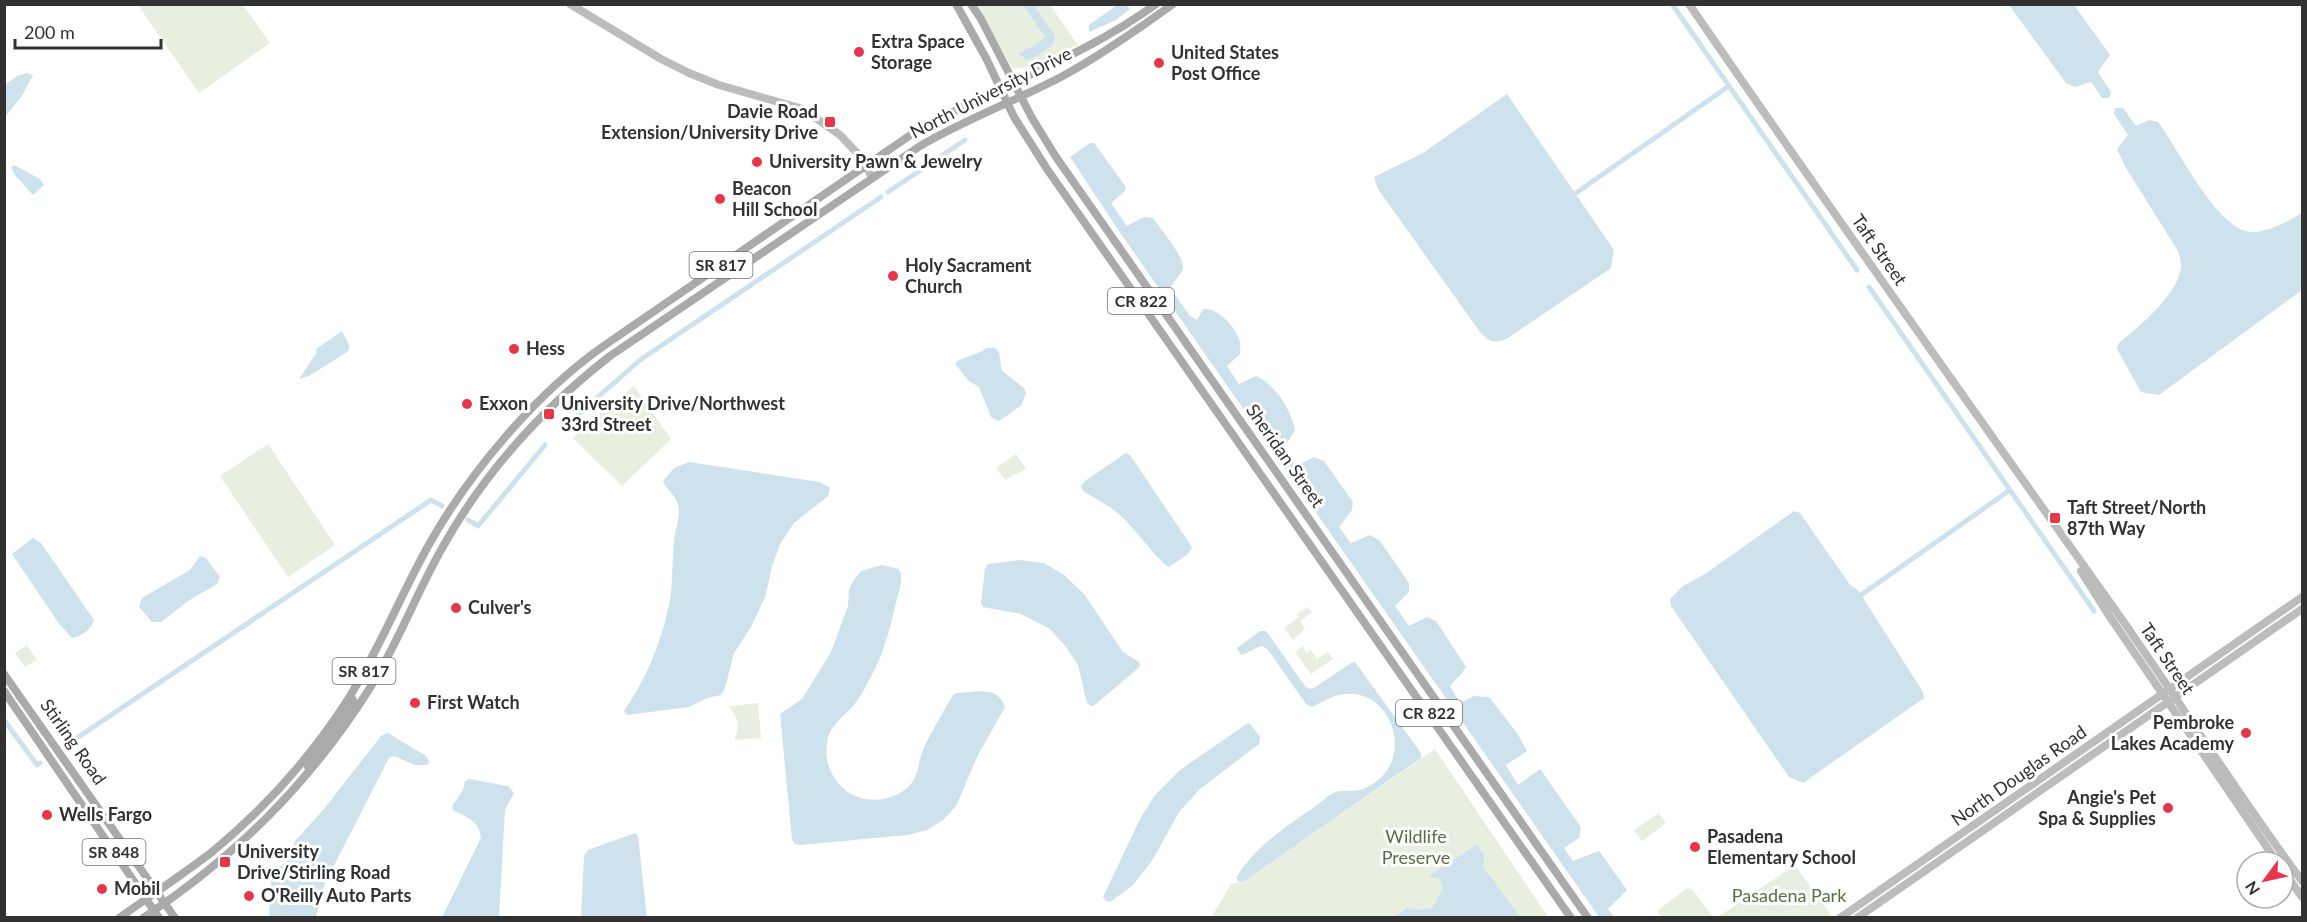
<svg xmlns="http://www.w3.org/2000/svg" width="2307" height="922" font-family="Lato,sans-serif">
	<rect width="100%" height="100%" fill="#fff"/>
	<path fill="#e8eee0" d="M138 5H243L270 43 199 93Z
		M977 5H1050L1078 45C1058 51 1034 71 1012 68Z
		M634 386 671 439 622 486 573 438 591 421Z
		M268 444 335 545 288 577 220 476Z
		M1016 454 1026 469 1005 480 996 468Z
		M1308 607 1312 612 1300 621 1305 629 1293 640 1284 628 1299 617 1297 614Z
		M27 645 37 660 25 667 15 653Z
		M1303 646 1306 653 1311 650 1317 659 1328 652 1333 659 1311 674 1295 652Z
		M758 703 761 738 734 740C740 728 739 717 729 708L730 706Z
		M1435 749 1548 917 1211 918 1231 884 1243 882Z
		M1659 813 1666 823 1642 841 1634 830Z
		M1795 865 1830 914V917H1718Z
		M1687 888 1692 889 1713 917 1661 916 1657 911Z"/>
	<path fill="#cde2ed" d="M1023 5H1034L1055 36 1053 45 1033 58 1026 60 1019 53 1034 46 1045 37Z
		M1117 5H1127L1130 9 1116 20 1089 32V25Z
		M2009 5H2074L2110 55 2098 72 2111 92 2109 98H2102L2091 82 2075 87 2066 83Z
		M27 73 33 75 22 96 5 117V85L17 76Z
		M1507 94 1614 250 1611 268 1508 338C1495 344 1490 343 1480 332L1378 189 1374 177 1423 153Z
		M2115 108H2123L2136 126 2149 120 2158 122C2178 148 2217 230 2251 232 2268 233 2288 221 2302 213V290L2159 395 2141 392 2117 349 2118 344C2138 327 2181 293 2181 265 2181 260 2179 255 2178 251L2126 168 2117 149 2128 135 2114 114Z
		M1090 143H1094L1126 187 1124 192 1111 203 1127 226 1144 217 1153 218C1160 228 1185 258 1183 268 1181 276 1173 280 1171 289L1190 316 1197 320 1203 309C1218 308 1234 325 1239 339 1241 343 1240 350 1240 354L1227 366 1239 384 1256 376C1276 385 1291 410 1295 430L1284 448 1296 466 1314 457 1324 461 1353 502 1352 510 1339 527 1351 543 1370 535 1380 541 1409 583V592L1395 606 1409 626 1427 617 1436 621 1466 667 1462 673 1450 686 1460 703 1474 696 1489 697 1517 733 1527 751 1506 765 1518 785 1540 769 1581 827 1579 838 1564 848 1573 861 1599 851 1627 890 1608 909 1614 917H1599L1121 234 1070 157Z
		M14 165 40 179 44 185 33 195 14 174 11 167Z
		M342 331 350 347 347 352 309 376 299 379 317 352 316 349Z
		M987 348H995L999 352 1002 371 1024 388 1026 393 1021 406C1012 410 1008 417 998 421L991 417 979 387 969 381 956 365V362C966 356 977 355 987 348Z
		M1126 453 1130 455 1192 547 1188 554 1169 567C1160 563 1134 528 1123 518 1112 507 1096 499 1083 491L1081 486 1085 481Z
		M689 462 820 482 830 488 828 496 794 523 780 544 772 567 765 597 751 627 734 653 725 688 721 695 707 698 689 707 627 715 624 711C646 679 661 643 669 605 673 584 672 562 674 541 675 528 683 512 676 500 673 493 666 489 663 481L674 468Z
		M1794 511 1800 513 1850 585 1858 590 1923 692 1924 698 1803 783 1789 777 1671 606 1670 599 1683 586 1705 574Z
		M33 538 41 543 94 620C91 630 82 636 72 638L60 625 12 554Z
		M200 556 206 558 220 577 217 584 188 601 161 622H152L139 607 142 598 190 570Z
		M1019 560 1044 563 1064 575 1084 594 1123 652 1139 662 1140 666 1136 670 1095 705 1091 706 1087 703 1078 665 1066 647 1050 629 1021 614 983 607 981 603 985 568 988 564Z
		M882 565 898 569 901 573V583C893 613 888 644 874 671 868 682 861 697 853 706 842 718 829 726 827 743 824 760 831 777 843 788 860 805 894 803 910 785 920 774 918 760 924 747 933 729 943 712 953 695L957 693C976 692 998 685 1005 707L978 755 956 806 943 820 927 830 908 835 800 845 795 844 792 839 780 714 802 699 831 652 848 606 849 590 853 581 861 571Z
		M1260 631H1266L1269 635 1305 686 1310 689 1314 688 1351 663 1355 662 1421 753V758L1243 882H1239L1236 878C1255 847 1284 828 1313 808 1320 803 1328 795 1336 792 1341 790 1348 791 1354 791 1367 790 1381 780 1388 769 1405 741 1389 699 1355 694 1338 692 1326 700 1312 707L1306 704 1268 650 1263 646C1255 647 1249 653 1241 655L1237 648Z
		M1248 723 1251 725 1260 737 1259 744 1200 789 1179 812 1152 861 1132 886 1110 902 1106 901 1103 897 1141 817 1155 795 1180 770Z
		M388 733 426 756 429 761 428 765H415L394 756 389 758 325 883 316 917H269L271 879 273 872 288 860 295 841 324 809 381 736Z
		M469 779 508 786 514 793 505 810 499 917H442L481 838C479 821 468 818 453 810L452 806 463 790 465 781Z
		M635 833 638 836 647 917H581L584 856 588 850Z
		M1476 845 1484 854 1483 867 1520 917H1393L1407 908 1419 910 1433 908 1443 888 1439 879 1429 876Z"/>
	<g fill="none" stroke-linecap="round" stroke-linejoin="round">
		<path stroke="#cde2ed" stroke-width="5" d="M1672 4 1857 270
			M888 192 965 140
			M1576 193 1729 86
			M1869 287 2094 611
			M563 428 640 360 881 197
			M468 520 478 526 545 445
			M1861 595 2010 490
			M4 720 37 765 40 763
			M65 746 431 500 442 506"/>
		<path stroke="#bcbcbc" stroke-width="8" d="M570 4 661 59 689 73 719 85 803 109 840 135 858 154 872 177
			M1689 4C1829 208 1973 410 2116 611 2179 700 2237 794 2302 881
			M2081 571 2110 617 2277 862
			M2283 870 2302 897
			M1840 918 2302 597
			M1857 918 2302 609"/>
		<path stroke="#aaa" stroke-width="8" d="M956 4 986 58 1014 117 1047 169 1571 918
			M971 4 981 19 1032 118 1056 157 1588 918
			M4 674 175 918
			M4 691 159 918
			M308 767 351 706 353 700 350 696
			M119 918C150 896 182 875 212 852 263 810 309 759 345 704 377 654 399 599 427 548 468 474 536 393 605 345L912 134C992 87 1081 59 1156 4
			M143 918C236 856 308 785 368 691 397 646 415 596 441 550 483 474 542 409 610 356L920 146C966 119 1015 101 1061 77 1100 56 1137 30 1173 4"/>
	</g>
	<g fill="#e6374a" stroke="#fff" stroke-width="2">
		<circle cx="859" cy="52" r="6"/>
		<circle cx="1159" cy="63" r="6"/>
		<rect x="824" y="116" width="12" height="12" rx="3"/>
		<circle cx="757" cy="162" r="6"/>
		<circle cx="720" cy="199" r="6"/>
		<circle cx="893" cy="276" r="6"/>
		<circle cx="514" cy="349" r="6"/>
		<circle cx="467" cy="404" r="6"/>
		<rect x="543" y="408" width="12" height="12" rx="3"/>
		<rect x="2049" y="512" width="12" height="12" rx="3"/>
		<circle cx="456" cy="608" r="6"/>
		<circle cx="415" cy="703" r="6"/>
		<circle cx="2246" cy="733" r="6"/>
		<circle cx="2168" cy="808" r="6"/>
		<circle cx="47" cy="815" r="6"/>
		<circle cx="1695" cy="847" r="6"/>
		<rect x="219" y="856" width="12" height="12" rx="3"/>
		<circle cx="102" cy="889" r="6"/>
		<circle cx="249" cy="896" r="6"/>
	</g>
	<g text-anchor="middle" stroke-width="6" stroke-linejoin="round" paint-order="stroke">
		<g fill="#fff" stroke="#707070" stroke-width="1.5">
			<rect x="689.5" y="252" width="63" height="26" rx="4.5"/>
			<rect x="1108" y="288" width="66" height="26" rx="4.5"/>
			<rect x="332.5" y="658" width="63" height="26" rx="4.5"/>
			<rect x="1396" y="700" width="66" height="26" rx="4.5"/>
			<rect x="82.5" y="839" width="63" height="26" rx="4.5"/>
		</g>
		<g font-size="16" font-weight="bold" fill="#323232">
			<text x="721" y="271">SR 817</text>
			<text x="1141" y="307">CR 822</text>
			<text x="364" y="677">SR 817</text>
			<text x="1429" y="719">CR 822</text>
			<text x="114" y="858">SR 848</text>
		</g>
		<g font-size="18" font-weight="bold" fill="#323232" stroke="#fff" text-anchor="start">
			<text x="871" y="48">Extra Space<tspan x="871" dy="21">Storage</tspan></text>
			<text x="1171" y="59">United States<tspan x="1171" dy="21">Post Office</tspan></text>
			<text x="818" y="118" text-anchor="end">Davie Road<tspan x="818" dy="21">Extension/University Drive</tspan></text>
			<text x="769" y="168">University Pawn &amp; Jewelry</text>
			<text x="732" y="195">Beacon<tspan x="732" dy="21">Hill School</tspan></text>
			<text x="905" y="272">Holy Sacrament<tspan x="905" dy="21">Church</tspan></text>
			<text x="526" y="355">Hess</text>
			<text x="479" y="410">Exxon</text>
			<text x="561" y="410">University Drive/Northwest<tspan x="561" dy="21">33rd Street</tspan></text>
			<text x="2067" y="514">Taft Street/North<tspan x="2067" dy="21">87th Way</tspan></text>
			<text x="468" y="614">Culver's</text>
			<text x="427" y="709">First Watch</text>
			<text x="2234" y="729" text-anchor="end">Pembroke<tspan x="2234" dy="21">Lakes Academy</tspan></text>
			<text x="2156" y="804" text-anchor="end">Angie's Pet<tspan x="2156" dy="21">Spa &amp; Supplies</tspan></text>
			<text x="59" y="821">Wells Fargo</text>
			<text x="1707" y="843">Pasadena<tspan x="1707" dy="21">Elementary School</tspan></text>
			<text x="237" y="858">University<tspan x="237" dy="21">Drive/Stirling Road</tspan></text>
			<text x="114" y="895">Mobil</text>
			<text x="261" y="902">O'Reilly Auto Parts</text>
		</g>
		<g font-size="18" fill="#323232" stroke="#fff">
			<text transform="translate(991 93) rotate(-27)" y="6">North University Drive</text>
			<text transform="translate(1879 250) rotate(55)" y="6">Taft Street</text>
			<text transform="translate(1285 456) rotate(55)" y="6">Sheridan Street</text>
			<text transform="translate(2167 659) rotate(56)" y="6">Taft Street</text>
			<text transform="translate(73 742) rotate(55)" y="6">Stirling Road</text>
			<text transform="translate(2019 776) rotate(-35)" y="6">North Douglas Road</text>
		</g>
		<g font-size="18" fill="#576f3e" stroke="#fff">
			<text x="1416" y="843">Wildlife<tspan x="1416" dy="21">Preserve</tspan></text>
			<text x="1789" y="902">Pasadena Park</text>
		</g>
	</g>
	<rect width="2307" height="922" fill="none" stroke="#323232" stroke-width="12"/>
	<g transform="translate(2265 880) rotate(237)"><circle r="28" fill="#ffffff" stroke="#adadad" stroke-width="1.5"/>
	<path d="M0-4.5L10 22L0 15L-10 22Z" fill="#e6374a"/>
	<text y="-9" font-size="16" font-weight="bold" text-anchor="middle" fill="#323232">N</text>
	</g>
	<path d="M15 39v9h146v-9" fill="none" stroke="#323232" stroke-width="3"/>
	<text x="24" y="39" font-size="18" fill="#323232" stroke="#ffffff" stroke-width="4.5" paint-order="stroke">200 m</text>
</svg>
